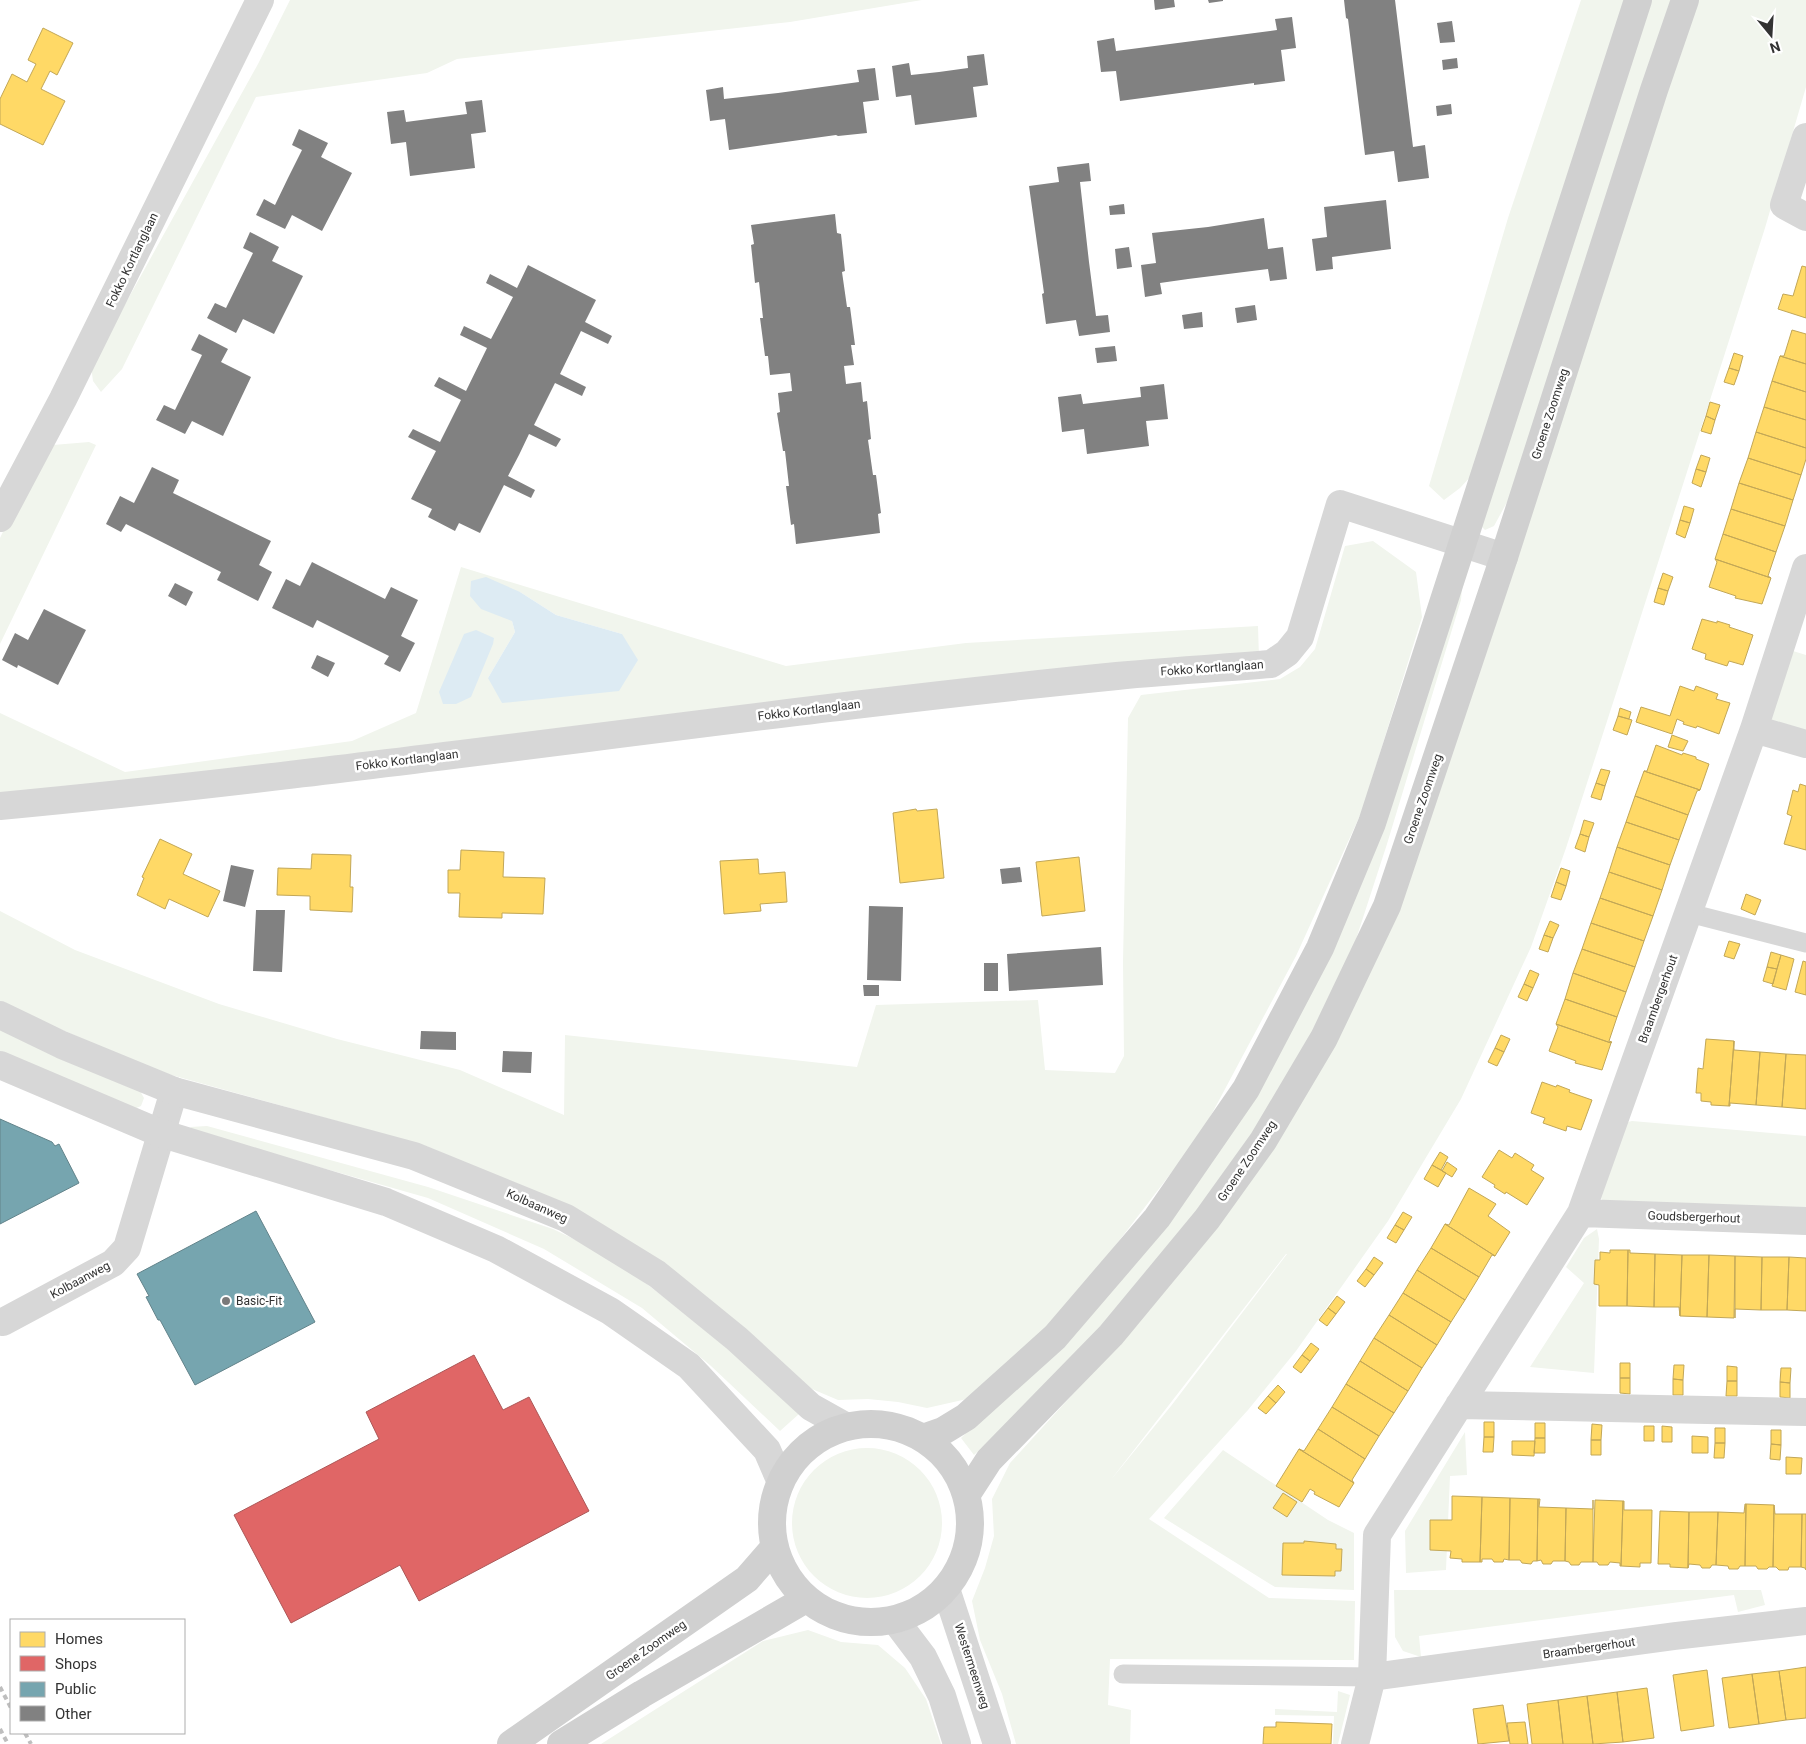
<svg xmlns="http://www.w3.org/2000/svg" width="1806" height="1744" font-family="Roboto,sans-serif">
	<rect width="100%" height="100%" fill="#fff"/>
	<path fill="#f1f5ed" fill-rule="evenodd" d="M290 0H922L790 22 457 59 427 73 256 97 122 369 101 392 93 381 91 366 258 64Z
		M1581 0H1626L1473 474 1460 488 1444 500 1429 486 1508 218Z
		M1650 0H1673L1512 493 1494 526 1485 530 1481 526Z
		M1695 0H1806V87L1765 228 1632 644 1566 848 1531 947 1461 1099 1388 1221 1296 1351 1248 1410 1149 1519 1269 1598 1355 1601 1354 1660 1110 1659 1108 1705 1131 1710 1130 1744H1016L1002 1694 980 1640 972 1601 985 1568 994 1536 992 1499 1010 1463 1143 1317 1324 1060ZM1287 1254 1171 1406 1110 1481 1286 1254Z
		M89 442 96 445 0 644V538L39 457 53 445Z
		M1373 541 1416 572 1422 617 1362 811 1296 956 1201 1134 1092 1276 1037 1337 967 1399 927 1408 898 1402 868 1399 838 1400 805 1386 537 1194 426 1146 157 1071 0 1003V911L75 950 219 1004 337 1039 460 1070 564 1115 565 1035 857 1067 876 1005 1038 1000 1045 1070 1115 1073 1124 1056 1123 962 1128 718 1141 695 1280 679 1300 667 1315 649 1345 546Z
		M461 567 786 666 966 643 1258 626 1259 658 0 794V713L125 772 352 741 416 713ZM520 592 556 615 622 634 488 678 515 632 512 621Z
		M1462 588 1461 600 1387 844 1345 973 1269 1109 1241 1154 1088 1349 974 1455 961 1438 1078 1325 1230 1134Z
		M1793 651 1806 655V734L1769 721Z
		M0 1024 139 1089 144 1098 141 1106 134 1109 0 1052Z
		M1632 1121 1806 1136V1210L1602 1201 1599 1190 1624 1123Z
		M207 1126 428 1187 553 1229 605 1254 648 1285 728 1346 799 1414 780 1431 711 1366 642 1308 544 1249 428 1198 196 1132 190 1127Z
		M1597 1229 1599 1239 1594 1373 1530 1367 1584 1283 1566 1267 1584 1238Z
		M1465 1432 1467 1475 1450 1476 1446 1570 1406 1573 1405 1531Z
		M792 1523a75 75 0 1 1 150 0a75 75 0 1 1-150 0Z
		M1223 1450 1328 1520 1354 1533V1590L1275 1587 1164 1518Z
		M1394 1590H1761L1765 1605 1738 1612 1734 1595 1419 1636 1421 1657 1403 1651 1395 1637Z
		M808 1630 841 1642 878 1645 905 1668 926 1699 941 1744H601L763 1641Z
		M1338 1691 1350 1695 1338 1744H1333L1334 1716 1275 1715V1709L1337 1712Z"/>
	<path fill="#ddebf3" d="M486 577 520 592 556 615 622 634 638 660 619 691 502 703 488 678 515 632 512 621 481 609 470 596 471 581Z
		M476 630 494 638 493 644 471 697 456 704H443L439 692 464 634Z"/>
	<path fill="#ffd966" stroke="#c2a757" d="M43 28 73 43 57 75 50 71 41 89 65 101 43 145 0 124V99L12 74 27 82 36 64 28 60Z
		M1802 266 1806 267V318L1778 309 1783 294 1793 296Z
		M1792 330 1806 334V364L1780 356H1784Z
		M1734 353 1743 356 1739 371 1729 368Z
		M1780 356 1806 364V392L1772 381Z
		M1729 368 1739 371 1734 385 1724 382Z
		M1772 381 1806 392V420L1764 407Z
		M1710 402 1720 405 1715 420 1706 416Z
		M1764 407 1806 420V448L1756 432Z
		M1706 416 1715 420 1711 434 1701 431Z
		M1756 432 1806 448V459L1801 475 1748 458Z
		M1701 455 1710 458 1706 472 1696 469Z
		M1748 458 1801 475 1793 500 1739 483Z
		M1696 469 1706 472 1701 487 1692 483Z
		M1739 483 1793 500 1785 526 1731 509Z
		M1684 506 1694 509 1690 523 1680 520Z
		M1731 509 1785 526 1776 552 1723 534Z
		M1680 520 1690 523 1685 538 1676 534Z
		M1723 534 1776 552 1768 576 1771 578 1715 559Z
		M1715 559 1771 578 1762 604 1735 598 1736 596 1709 587 1717 562Z
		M1663 573 1673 577 1668 591 1658 588Z
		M1658 588 1668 591 1664 605 1654 602Z
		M1702 619 1717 623V621L1730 625 1729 627 1753 635 1743 665 1729 661 1727 666 1705 659 1706 654 1692 649Z
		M1680 686 1694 691 1696 686 1718 694 1716 699 1730 703 1719 734 1697 726 1696 728 1683 724 1684 722 1677 719 1672 734 1636 722 1641 707 1670 716Z
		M1620 708 1631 712 1629 719 1618 716Z
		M1618 716 1632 720 1627 735 1613 730Z
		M1672 735 1688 741 1683 751 1668 747Z
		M1656 745 1682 755 1683 753 1696 757V759L1709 764 1700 790 1644 771H1647Z
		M1601 769 1610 771 1605 786 1596 783Z
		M1644 771 1700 790 1697 791 1688 815 1635 796Z
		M1596 783 1605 786 1601 800 1591 797Z
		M1800 784 1806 786V850L1784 844 1792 816 1787 814 1793 790 1798 792Z
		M1635 796 1688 815 1679 840 1626 822Z
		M916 809 917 811 937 809 944 878 900 883 893 813Z
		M1584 820 1594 823 1589 837 1580 834Z
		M1626 822 1679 840 1670 865 1617 847Z
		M1580 834 1589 837 1585 852 1575 848Z
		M160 839 192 854 183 874 220 891 208 917 169 899 165 909 137 895 144 878 142 877Z
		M1617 847 1670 865 1662 890 1609 872Z
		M461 850 504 852 503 877 545 878 543 914 502 913V918L459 917 460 893H448V870H460Z
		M312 854 351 855 350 887H353L352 912 310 910V896L277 895 278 868 311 869Z
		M1079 857 1085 911 1042 916 1036 862Z
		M758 859 759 874 785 872 787 902 760 904 761 911 724 914 720 861Z
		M1561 868 1570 871 1566 886 1556 882Z
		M1609 872 1662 890 1653 916 1600 898Z
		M1556 882 1566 886 1561 900 1551 897Z
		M1746 894 1761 900 1755 915 1741 909Z
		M1600 898 1653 916 1644 941 1591 923Z
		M1550 921 1559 925 1553 938 1544 935Z
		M1591 923 1644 941 1635 967 1582 949Z
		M1544 935 1553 938 1548 952 1539 949Z
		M1729 941 1740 944 1734 959 1724 956Z
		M1582 949 1635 967 1626 992 1573 973Z
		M1771 952 1781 955 1777 969 1767 967Z
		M1781 955 1794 959 1786 990 1772 986Z
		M1803 961 1806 962V995L1795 992Z
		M1767 967 1777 969 1773 984 1763 981Z
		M1530 970 1539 974 1533 988 1524 984Z
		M1573 973 1626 992 1617 1017 1565 999Z
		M1524 984 1533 988 1527 1001 1518 997Z
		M1565 999 1617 1017 1609 1041 1612 1042 1611 1043 1556 1024Z
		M1556 1024 1611 1043 1602 1070 1575 1063 1576 1061 1549 1051 1558 1027Z
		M1501 1035 1510 1039 1504 1052 1495 1048Z
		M1706 1039 1734 1041 1729 1106 1711 1105V1102L1701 1101V1093H1696L1698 1068 1703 1069Z
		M1734 1041V1050L1760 1052 1756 1105 1730 1103V1106H1729Z
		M1495 1048 1504 1052 1497 1066 1488 1062Z
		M1760 1052 1786 1054 1782 1107 1756 1105Z
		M1786 1054 1806 1055V1109L1782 1107Z
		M1542 1082 1556 1087 1557 1085 1570 1090 1569 1092 1592 1100 1581 1130 1567 1126 1566 1131 1543 1123 1545 1118 1531 1113Z
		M1499 1150 1512 1158 1515 1153 1534 1165 1531 1170 1544 1178 1527 1205 1506 1192 1505 1194 1494 1187 1495 1185 1482 1177Z
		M1440 1152 1448 1157 1441 1170 1432 1165Z
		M1447 1162 1457 1169 1452 1177 1442 1171Z
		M1432 1165 1446 1173 1438 1187 1424 1179Z
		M1469 1188 1496 1204 1488 1216 1510 1232 1495 1256 1445 1224 1449 1225Z
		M1403 1212 1412 1217 1404 1230 1395 1225Z
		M1445 1224 1495 1256 1492 1255 1479 1277 1431 1248Z
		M1395 1225 1404 1230 1396 1243 1387 1238Z
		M1431 1248 1479 1277 1465 1300 1417 1270Z
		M1610 1250H1628L1627 1306H1599V1285L1594 1284 1595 1260H1600V1252L1610 1253Z
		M1628 1250H1630V1253L1655 1254 1654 1307 1627 1306Z
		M1655 1254 1682 1255 1680 1316 1679 1307H1654Z
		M1682 1255H1709L1707 1317 1680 1316Z
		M1709 1255 1735 1256 1734 1318 1707 1317Z
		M1735 1256 1762 1257 1761 1310 1735 1309V1318Z
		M1374 1257 1383 1263 1374 1275 1366 1269Z
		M1762 1257H1789L1787 1310H1761Z
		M1789 1257 1806 1258V1311L1787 1310Z
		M1366 1269 1374 1275 1365 1287 1357 1281Z
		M1417 1270 1465 1300 1451 1322 1403 1293Z
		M1403 1293 1451 1322 1437 1345 1389 1315Z
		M1337 1296 1345 1302 1336 1314 1328 1308Z
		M1328 1308 1336 1314 1327 1326 1319 1320Z
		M1389 1315 1437 1345 1422 1368 1374 1338Z
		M1374 1338 1422 1368 1408 1391 1360 1361Z
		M1311 1343 1319 1349 1310 1361 1302 1355Z
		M1302 1355 1310 1361 1301 1373 1293 1367Z
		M1360 1361 1408 1391 1394 1413 1346 1384Z
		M1620 1363H1630V1378H1620Z
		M1674 1365H1684L1683 1380 1673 1379Z
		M1727 1366 1737 1367V1381H1727Z
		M1781 1368H1791L1790 1383 1780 1382Z
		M1620 1378H1630V1394L1620 1393Z
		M1673 1379 1683 1380V1395H1673Z
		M1727 1381H1737V1396H1726Z
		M1780 1382 1790 1383V1398L1780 1397Z
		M1346 1384 1394 1413 1379 1436 1332 1407Z
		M1278 1385 1285 1392 1276 1403 1268 1396Z
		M1268 1396 1276 1403 1266 1414 1258 1408Z
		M1332 1407 1379 1436 1365 1459 1318 1429Z
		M1484 1422H1494V1437H1484Z
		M1535 1423H1545V1438H1535Z
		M1592 1424 1602 1425 1601 1440H1591Z
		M1644 1426H1654V1441H1644Z
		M1662 1426 1672 1427V1442H1662Z
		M1715 1428H1725V1443H1715Z
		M1318 1429 1365 1459 1352 1480 1354 1483 1299 1449 1304 1451Z
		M1771 1430H1781V1445L1771 1444Z
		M1692 1436 1708 1437V1453H1692Z
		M1484 1437H1494L1493 1452H1483Z
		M1535 1438H1545V1453H1534Z
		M1591 1440H1601V1455H1591Z
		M1512 1441H1535L1534 1456 1512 1455Z
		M1715 1443H1725L1724 1458H1714Z
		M1771 1444 1781 1445 1780 1460 1770 1459Z
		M1299 1449 1354 1483 1339 1507 1314 1494 1315 1492 1310 1489 1302 1502 1276 1486Z
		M1786 1457 1802 1458 1801 1474H1786Z
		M1283 1493 1297 1502 1287 1517 1273 1508Z
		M1452 1496 1482 1497 1480 1562H1462V1559L1450 1558 1451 1551 1430 1550V1520H1452Z
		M1482 1497 1510 1498 1509 1560 1504 1559 1503 1562H1494L1492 1559H1482V1562H1480Z
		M1510 1498 1538 1499 1537 1561H1533L1531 1564 1522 1563 1520 1560H1509Z
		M1538 1499H1540L1539 1507 1566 1508 1565 1561H1553L1551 1564H1543L1541 1560 1537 1561Z
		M1593 1500V1562H1581L1579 1565H1571L1569 1562 1565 1561 1566 1508 1593 1509Z
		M1595 1500 1623 1501 1621 1566H1620V1563L1610 1562 1608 1565H1599L1597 1562H1593Z
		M1623 1501H1624V1510H1652L1651 1563H1640V1567L1621 1566Z
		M1745 1504H1746L1745 1566H1740L1738 1569H1729L1728 1566 1716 1565 1718 1512 1744 1513Z
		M1746 1504 1774 1505 1773 1567H1769L1767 1569H1758L1756 1566H1745Z
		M1774 1505 1775 1514H1802L1801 1567H1789L1788 1570H1779L1776 1567H1773Z
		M1660 1511 1689 1512 1688 1568 1670 1567V1564H1658Z
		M1689 1512H1718L1716 1565H1712L1710 1568H1702L1700 1565 1689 1564 1688 1568Z
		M1802 1514H1806V1570L1805 1568 1801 1567Z
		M1304 1541 1336 1544V1549H1342L1341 1571H1335V1576L1282 1575 1283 1543H1304Z
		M1806 1667V1718L1786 1720 1779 1671Z
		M1707 1670 1714 1726 1681 1731 1673 1675Z
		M1779 1671 1786 1720 1759 1724 1752 1674Z
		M1752 1674 1759 1724 1729 1728 1722 1678Z
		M1647 1688 1654 1738 1623 1742 1617 1692Z
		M1617 1692 1623 1742 1593 1744 1587 1696Z
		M1587 1696 1593 1744H1563L1558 1700Z
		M1558 1700 1563 1744H1532L1527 1704Z
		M1503 1705 1509 1741 1478 1744 1473 1709Z
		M1276 1722 1332 1724 1331 1744H1263L1264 1727H1276Z
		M1525 1722 1528 1744H1510L1507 1723Z"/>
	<path fill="#e06666" stroke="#ac5757" d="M474 1355 503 1410 529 1397 589 1511 419 1601 400 1565 291 1623 234 1515 379 1439 366 1412Z"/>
	<path fill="#76a5af" stroke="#62838a" d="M0 1119 52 1142 55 1146 59 1144 79 1183 0 1224Z
		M256 1211 315 1322 195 1385 160 1320H158L146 1297 149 1296 137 1274Z"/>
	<path fill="#818181" d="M1154 0H1174L1175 7 1155 10Z
		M1208 0H1223V1L1209 3Z
		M1344 0H1395L1413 147 1425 145 1429 178 1398 182 1394 151 1365 155 1348 19 1346 18Z
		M1292 17 1296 48 1281 50 1285 81 1254 85V83L1120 101 1116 71 1101 72 1097 41 1114 38 1116 51 1277 30 1275 19Z
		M1452 21 1455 42 1440 43 1437 23Z
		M984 54 988 85 973 87 977 117 915 125 911 95 896 97 892 66 909 63 911 75 939 72 968 68 967 56Z
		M1457 58 1458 68 1443 70 1442 60Z
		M875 68 879 100 863 102 867 133 838 136 836 135 729 150 725 119 710 121 706 90 723 87 724 99 778 93 859 82 857 70Z
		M482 100 486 132 471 134 475 168 410 176 406 142 391 144 387 112 404 110 406 122 436 118 467 114 465 102Z
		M1451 104 1452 114 1437 116 1436 106Z
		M299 129 328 143 321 157 352 173 322 231 292 215 285 229 256 215 264 199 275 205 288 178 302 150 292 145Z
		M1089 163 1091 181 1080 182 1089 262 1096 316 1108 315 1110 332 1079 336 1076 320 1046 324 1042 294 1044 293 1029 186 1059 182 1057 167Z
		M1386 200 1391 249 1332 257 1333 269 1316 271 1312 239 1327 237 1324 207Z
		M1124 204 1125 214 1110 215 1109 206Z
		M835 214 837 233 841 234 845 271 842 272 847 307H850L855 345H851L854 365 844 366 846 384 861 382 863 402 867 401 871 439 868 440 873 475H876L881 513 878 514 880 533 796 544 794 524 791 525 786 486H789L785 451H783L777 413 780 412 778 393 792 391 790 373 770 375 768 356H765L760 318H763L759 282 755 283 751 245 754 244 751 225Z
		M1264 218 1268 249 1283 247 1287 279 1270 281 1268 269 1188 279 1160 283 1162 294 1145 297 1141 265 1156 263 1152 233 1208 227Z
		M250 232 279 247 272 261 303 276 274 334 243 319 236 333 207 318 215 303 226 308 253 253 243 248Z
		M1129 247 1132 267 1117 269 1115 249Z
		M528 265 596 300 585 322 612 336 608 344 581 331 560 374 586 387 582 396 555 383 534 425 561 439 556 447 529 434 519 455 508 476 535 490 531 498 504 485 480 533 459 523 455 531 428 517 432 509 411 499 436 451 408 437 413 429 440 442 461 400 434 386 439 377 466 391 487 348 460 335 464 326 491 339 513 297 486 283 490 274 517 288Z
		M1255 305 1257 320 1237 323 1235 308Z
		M1202 312 1203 327 1184 329 1182 315Z
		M199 334 228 349 221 362 251 377 223 436 192 421 185 434 156 420 164 405 175 410 202 355 191 350Z
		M1115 346 1117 361 1097 363 1095 348Z
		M1164 384 1168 419 1146 421 1149 446 1087 454 1084 429 1062 432 1058 397 1081 394 1083 404 1141 397 1140 387Z
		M152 467 179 480 173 493 271 541 259 565 272 572 258 601 217 580 221 572 150 536 126 524 121 532 106 524 120 496 134 503Z
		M312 562 385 599 391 587 418 600 401 636 415 643 400 672 384 664 389 656 317 620 313 628 272 608 286 579 300 586Z
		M175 583 193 592 186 606 168 596Z
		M44 609 86 630 58 685 18 665 17 668 2 660 15 633 28 640Z
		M317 655 335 663 328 677 311 668Z
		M231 865 254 870 245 907 223 901Z
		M1020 867 1022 882 1002 884 1000 869Z
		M869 906 903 907 901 981 867 980Z
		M256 910H285L282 972 253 971Z
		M1101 947 1103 985 1009 991 1007 954Z
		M984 963H998V991H984Z
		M863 985H879V996H864Z
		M421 1031 456 1032V1050L420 1049Z
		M503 1051 532 1052 531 1073 502 1072Z"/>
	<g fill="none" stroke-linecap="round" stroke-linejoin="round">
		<path stroke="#d7d7d7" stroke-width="19" d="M1689 913 1806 943
			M1123 1674 1372 1677"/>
		<path stroke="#d7d7d7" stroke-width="28" d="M1806 137 1784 205 1806 217
			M0 518 63 399 260 0
			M1754 729 1806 744
			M0 806C373 771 744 713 1117 676 1168 671 1220 668 1271 664L1287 653 1300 637 1340 504 1504 557
			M1581 1213 1806 1221
			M3 1322 113 1263 127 1248 174 1091
			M1459 1405 1806 1412
			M1372 1677 1675 1636 1806 1621
			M1355 1744 1372 1677 1377 1535 1581 1213 1754 729 1806 568"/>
		<path stroke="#d7d7d7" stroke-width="28" d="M0 1015 62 1045 174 1091 414 1156 566 1218 657 1274 737 1339 811 1407 845 1426
			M0 1065 160 1133 386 1202 496 1249 610 1311 689 1366 767 1450 780 1480
			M946 1589 997 1744
			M895 1620 923 1657 942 1696 957 1744"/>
		<path stroke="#d0d0d0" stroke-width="28" d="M772 1523a99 99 0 1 1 198 0a99 99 0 1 1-198 0Z
			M923 1438 943 1431 966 1417 1055 1337 1157 1218 1246 1089 1320 948 1372 823 1638 0
			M967 1494 989 1460 1111 1335 1207 1219 1263 1141 1324 1038 1387 906 1504 557 1654 90 1685 0
			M511 1744 747 1579 774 1548
			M561 1744 642 1694 806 1599"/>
		<path stroke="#bebebe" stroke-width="4" stroke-dasharray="5 4" stroke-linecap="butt" d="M0 1687 11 1708
			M0 1729 8 1744
			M25 1733 31 1744"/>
	</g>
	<circle fill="#7a7a7a" stroke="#fff" stroke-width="2" cx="226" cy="1301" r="5"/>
	<g text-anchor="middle" stroke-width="5" stroke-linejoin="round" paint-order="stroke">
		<g font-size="12" fill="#333" stroke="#fff">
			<text transform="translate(132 260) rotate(-64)" y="4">Fokko Kortlanglaan</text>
			<text transform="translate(1550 414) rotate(-72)" y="4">Groene Zoomweg</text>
			<text transform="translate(1212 668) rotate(-4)" y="4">Fokko Kortlanglaan</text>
			<text transform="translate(809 710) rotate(-7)" y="4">Fokko Kortlanglaan</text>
			<text transform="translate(407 760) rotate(-7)" y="4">Fokko Kortlanglaan</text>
			<text transform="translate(1423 799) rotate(-71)" y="4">Groene Zoomweg</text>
			<text transform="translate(1658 999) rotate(-70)" y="4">Braambergerhout</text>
			<text transform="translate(1247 1161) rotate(-56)" y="4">Groene Zoomweg</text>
			<text transform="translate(537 1206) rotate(24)" y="4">Kolbaanweg</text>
			<text transform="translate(1694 1217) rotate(2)" y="4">Goudsbergerhout</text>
			<text transform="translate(80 1280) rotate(-28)" y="4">Kolbaanweg</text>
			<text transform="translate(1589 1648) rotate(-8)" y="4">Braambergerhout</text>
			<text transform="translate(646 1650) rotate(-35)" y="4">Groene Zoomweg</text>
			<text transform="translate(972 1666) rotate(72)" y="4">Westermeenweg</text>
		</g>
		<g font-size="12" fill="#333" stroke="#fff" text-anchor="start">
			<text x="236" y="1305">Basic-Fit</text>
		</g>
	</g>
	<rect x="10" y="1619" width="175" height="115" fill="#ffffff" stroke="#adadad"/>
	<rect x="20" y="1632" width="25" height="15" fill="#ffd966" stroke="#adadad"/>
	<text x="55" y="1644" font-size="15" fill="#333333">Homes</text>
	<rect x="20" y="1656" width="25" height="15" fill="#e06666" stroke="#adadad"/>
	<text x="55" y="1669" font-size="15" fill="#333333">Shops</text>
	<rect x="20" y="1682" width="25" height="15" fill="#76a5af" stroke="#adadad"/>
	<text x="55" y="1694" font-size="15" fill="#333333">Public</text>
	<rect x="20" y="1706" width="25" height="15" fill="#818181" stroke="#adadad"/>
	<text x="55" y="1719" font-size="15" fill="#333333">Other</text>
	<g transform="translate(1771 35) rotate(162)" stroke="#ffffff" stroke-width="4" paint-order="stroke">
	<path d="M0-4L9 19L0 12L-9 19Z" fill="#333333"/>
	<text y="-8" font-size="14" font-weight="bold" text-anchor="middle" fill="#333333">N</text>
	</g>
</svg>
